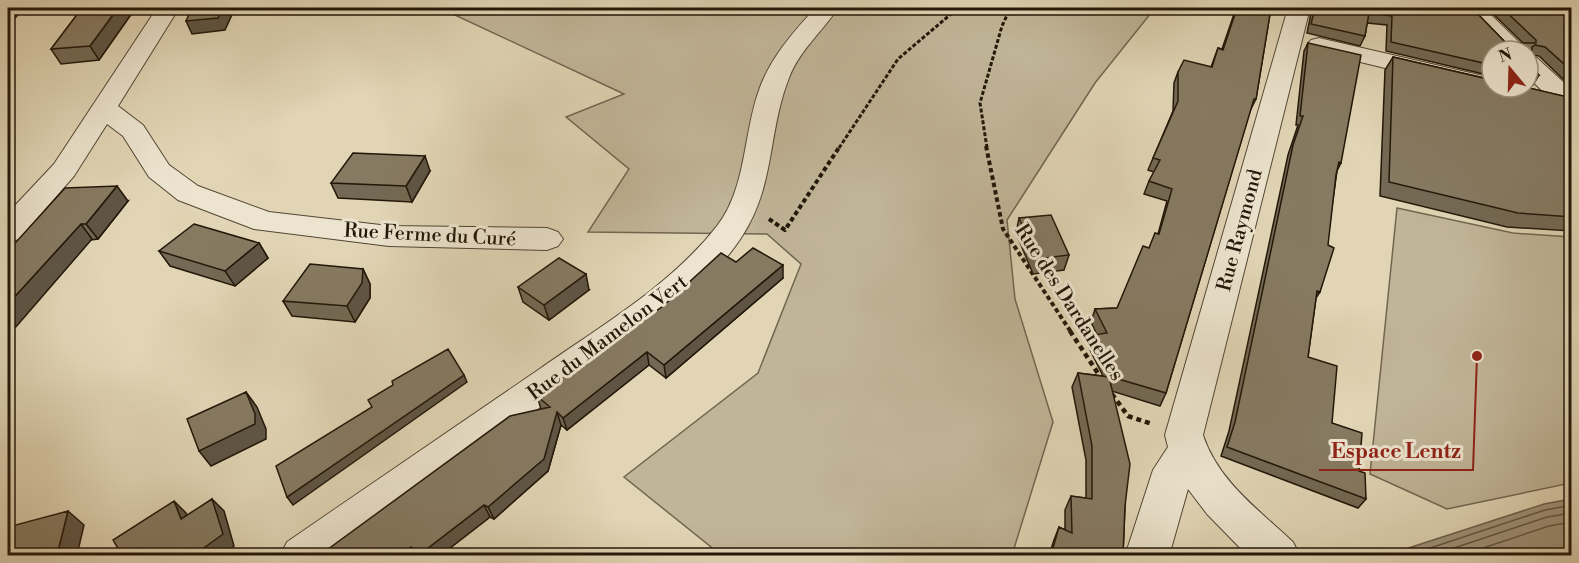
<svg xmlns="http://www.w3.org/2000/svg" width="1579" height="563" font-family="'Libre Bodoni',serif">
	<rect width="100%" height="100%" fill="#e1d5b5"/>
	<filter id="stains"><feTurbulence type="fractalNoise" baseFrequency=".00333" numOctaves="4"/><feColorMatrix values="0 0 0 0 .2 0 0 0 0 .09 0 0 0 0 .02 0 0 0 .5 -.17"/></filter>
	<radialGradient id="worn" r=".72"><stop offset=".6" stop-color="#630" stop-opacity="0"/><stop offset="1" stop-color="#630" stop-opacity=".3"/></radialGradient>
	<path fill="#c1b598" stroke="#726650" stroke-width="1.5" d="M440 8H1155L1095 83 1007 220 1015 299 1053 422 1012 555H707L711 547 624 477 758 373 801 264 767 234 588 232 629 169 566 117 624 94Z
		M1397 208 1513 233 1571 237V483L1447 509 1370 474Z"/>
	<path fill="#a0947b" stroke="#6e624d" stroke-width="1.5" d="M1571 499V555H1387L1544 504Z"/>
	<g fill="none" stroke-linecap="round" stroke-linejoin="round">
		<path stroke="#625642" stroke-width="1.5" d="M1406 556 1545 510 1572 505
			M1430 556 1547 517 1572 513
			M1459 556 1549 526 1572 522"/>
		<defs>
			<path id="street" d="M157 8H179L118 106 143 125 169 165 198 186 269 212 389 226 547 228 558 232 563 239 558 246 547 250 389 246 254 229 178 200 149 177 123 136 107 124 74 176 19 239 8 242V213L54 164Z
				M815 8H838C822 32 799 51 789 78 767 134 776 185 741 238 702 297 629 342 573 383 494 441 416 498 338 556H280L287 542C371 484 456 426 541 368 601 326 671 285 717 226 746 189 743 137 758 93 769 59 792 34 815 8Z
				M1288 8H1310L1203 435C1218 481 1259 510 1293 542L1300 556H1248L1207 514 1188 489 1169 556H1125L1153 470 1168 447 1165 435Z
				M1461 8H1484L1528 51H1502Z
				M1319 38 1492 78V87H1504L1501 91 1492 94 1311 50 1307 45 1311 40Z
				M1528 56 1537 58 1572 90V113L1563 111 1528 77Z"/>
		</defs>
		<use href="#street" stroke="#524634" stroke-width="2"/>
		<path stroke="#231709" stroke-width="3" stroke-dasharray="4 2" stroke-linecap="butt" d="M8 15 31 8
			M839 148 898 59 958 8
			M987 148 980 103 1002 26 1008 13 1016 8"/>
		<path stroke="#231709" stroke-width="4" stroke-dasharray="4.5 3" stroke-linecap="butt" d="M986 146 1003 229 1071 332
			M769 219 785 230 840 146"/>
		<path stroke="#231709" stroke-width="4.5" stroke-dasharray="5 4" stroke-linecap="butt" d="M1070 331 1101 378
			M1112 394 1128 416 1152 424"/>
		<use href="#street" fill="#ece4cf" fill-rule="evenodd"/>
	</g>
	<path fill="#736954" stroke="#231709" stroke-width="1.5" d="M82 8H134L131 12 132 13 99 60 61 64 51 49Z
		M1206 8H1271L1256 99 1250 111 1166 393 1160 406 1112 391 1125 506 1123 555H1049L1054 540 1059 527 1065 530V510L1071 496 1086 498V460L1072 387 1078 373 1103 376 1089 348 1093 335H1097L1091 322 1095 309 1117 308 1149 248 1158 234 1167 201 1144 194 1149 181 1154 172 1148 170 1173 111 1174 83 1178 72 1211 67 1218 48 1222 49 1234 14Z
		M1311 8H1472L1506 43H1523L1487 8H1572V80H1564L1539 56 1532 55V68L1539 75 1533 85H1528V51H1492V76L1386 51 1387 25 1367 23 1365 36 1360 46 1307 33 1312 8Z
		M1308 43 1341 163 1337 171 1320 292 1316 298 1308 357 1332 423 1359 471 1366 499 1358 508 1221 456 1229 431 1288 155 1298 125H1296L1304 51Z
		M1393 57 1572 98V231L1507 227 1380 196 1385 70Z
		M430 171 412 202 338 198 331 183Z
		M128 201 98 239 8 251Z
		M1019 218 1069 255 1064 270 1033 274 1016 233Z
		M259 243 268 258 235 286 170 266 159 251Z
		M736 262 783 278 666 378 649 365 567 430 561 425 548 471 494 519 490 517 441 555H320L541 409 537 396Z
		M363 269 370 284V298L355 322 292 316 283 301Z
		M518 287 589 290 549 320 523 302Z"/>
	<path fill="#5e5545" stroke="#231709" stroke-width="1.5" d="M8 8H24L8 26Z
		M118 8H134L131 12 132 13 99 60 90 46Z
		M223 8H235L225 30 192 34 186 21Z
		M425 156 430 171 412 202 406 186Z
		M117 186 128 201 98 239 86 224Z
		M81 224 92 239 8 336V304Z
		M259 243 268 258 235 286 225 271Z
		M783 265V278L666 378 664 365Z
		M363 269 370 284V298L355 322 347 306Z
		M586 274 589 290 549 320 544 305Z
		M647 352 649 365 567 430 563 418Z
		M464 375 467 382 293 505 287 497Z
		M246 392 257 407 266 429V439L211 466 199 451Z
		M557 412 561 425 548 471 494 519 488 507Z
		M212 499 224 511 234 546 222 555H194Z
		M174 501 186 513 193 531 181 519Z
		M484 505 490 517 441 555H419Z
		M68 511 84 525 77 555H57Z
		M411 547 416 555H399Z"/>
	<path fill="#867a62" stroke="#231709" stroke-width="1.5" d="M82 8H118L90 46 51 49Z
		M192 8H223L218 18 186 21Z
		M1237 8H1271L1256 99H1254L1166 393 1115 378 1093 335 1107 333 1095 309 1117 308 1143 246 1149 248 1155 233 1159 234 1172 189 1149 181 1160 160 1153 158 1178 101V72L1184 60 1212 67 1218 48 1223 50Z
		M1315 8H1472L1506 43H1536V40L1502 8H1572V71L1545 47 1535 45 1532 47V68L1539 75H1528V51H1492V65L1391 42 1392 16 1369 13 1365 36 1311 24Z
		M1308 43 1361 55 1341 163 1339 162 1336 175 1328 245 1334 248 1320 292 1317 291 1308 357 1337 366 1332 423 1362 433 1359 471 1365 473 1366 499 1227 447 1235 422 1293 145 1303 116H1300Z
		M1393 57 1492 80V87H1525L1572 98V217L1518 213 1389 182Z
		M353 153 425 156 406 186 331 183Z
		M117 186 86 224H81L8 304V251L65 188Z
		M1051 215 1069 255 1037 259 1019 218Z
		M194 224 259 243 225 271 159 251Z
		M753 248 783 265 664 365 647 352 563 418 557 412 544 459 488 507 484 505 419 555 411 547 399 555H320L510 416 550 407 537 396 663 306 721 253 736 262Z
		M559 258 586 274 544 305 518 287Z
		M310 264 363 269 362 283 347 306 283 301Z
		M448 349 464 375 287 497 276 466 372 407 368 400 393 385 392 381Z
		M1078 373 1109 377 1130 464 1125 506 1123 555H1051L1059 527 1072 533 1071 496 1092 499V446Z
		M246 392 255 414V424L199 451 187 419Z
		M212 499 223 534 194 555H122L113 540 174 501 181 519Z
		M68 511 57 555H8V527Z"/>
	<g text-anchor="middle" stroke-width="6" stroke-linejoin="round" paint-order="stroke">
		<g font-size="20" fill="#231709" stroke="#ece4cf">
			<text transform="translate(1239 230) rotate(-75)" y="7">Rue Raymond</text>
			<text transform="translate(430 234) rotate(3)" y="7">Rue Ferme du Curé</text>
			<text transform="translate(1070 302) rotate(57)" y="7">Rue des Dardanelles</text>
			<text transform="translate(607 337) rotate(-37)" y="7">Rue du Mamelon Vert</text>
		</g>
	</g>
	<path fill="none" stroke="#8f2418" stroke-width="2" d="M1477 356L1473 470H1319"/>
	<circle fill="#8f2418" stroke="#ece4cf" stroke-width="2" cx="1477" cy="356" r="6"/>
	<g font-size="21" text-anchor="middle" font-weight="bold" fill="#8f2418" stroke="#ece4cf" stroke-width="6" stroke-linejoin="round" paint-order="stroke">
		<text x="1396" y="458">Espace Lentz</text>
	</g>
	<rect width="1579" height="563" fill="none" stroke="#e1d5b5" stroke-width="30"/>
	<rect x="9" y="9" width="1561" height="545" fill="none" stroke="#231709" stroke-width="3"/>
	<rect x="15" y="15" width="1549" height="533" fill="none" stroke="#231709" stroke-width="1.5"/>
	<g transform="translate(1510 69) rotate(341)"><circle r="28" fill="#ece4cf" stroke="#9c9280" stroke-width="1.5"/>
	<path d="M0-4.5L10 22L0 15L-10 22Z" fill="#8f2418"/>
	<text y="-9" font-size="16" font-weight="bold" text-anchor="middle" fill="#231709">N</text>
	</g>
	<rect width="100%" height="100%" filter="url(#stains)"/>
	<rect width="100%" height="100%" fill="url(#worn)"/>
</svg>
